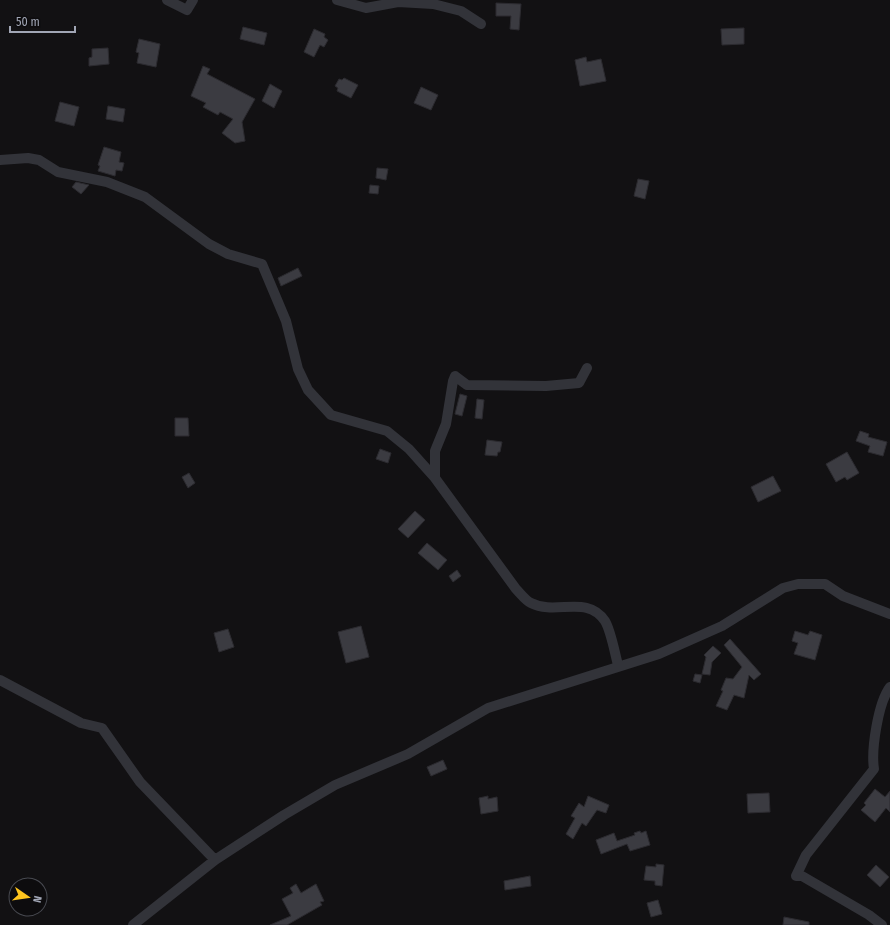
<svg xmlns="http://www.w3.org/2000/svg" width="890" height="925" font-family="'Fira Sans Condensed',sans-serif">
	<rect width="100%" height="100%" fill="#121113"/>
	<path fill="#3b3b41" stroke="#2c2b30" d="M496 3 521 4 519 30 510 29 511 16H496Z
		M243 27 267 33 264 45 240 39Z
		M744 28V44L722 45 721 29Z
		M314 29 325 34 324 37 328 40 324 47 320 45 314 57 304 52Z
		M139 39 160 44 156 67 137 63 139 53 136 52Z
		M108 48 109 64 89 66V58L92 57V49Z
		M586 57 587 62 601 59 606 81 580 86 575 60Z
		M203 66 210 69 207 74 255 99 242 122 245 141 235 143 222 133 233 119 220 112 218 115 203 107 206 103 191 96Z
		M344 78 358 85 351 98 337 91 338 88 335 86 339 79 342 80Z
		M270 84 282 91 274 108 262 101Z
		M421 87 438 95 431 110 414 103Z
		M60 102 79 107 74 126 55 121Z
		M108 106 125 109 123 122 106 119Z
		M104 147 121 152 119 162 124 163 122 171 116 170 115 176 98 171 100 166 98 165Z
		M377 168 388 169 386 180 376 178Z
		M638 179 649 181 645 199 634 196Z
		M76 182 89 185 81 194 72 187Z
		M370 185 379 186 378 194 369 193Z
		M298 268 302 276 281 286 278 278Z
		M460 394 467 396 462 416 455 414Z
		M477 399 484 400 482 419 475 418Z
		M175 418H188L189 436H175Z
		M860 431 869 434 868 437 887 442 883 456 868 452 870 446 856 441Z
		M487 440 502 442 500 452H498L497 456 485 455Z
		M380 449 391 453 388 463 376 459Z
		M847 452 859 473 847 480 845 477 836 482 826 464Z
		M189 473 195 483 188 488 182 477Z
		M773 476 781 491 758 502 751 487Z
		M415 511 425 520 408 538 398 529Z
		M427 543 447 560 438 570 418 553Z
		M457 570 461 576 453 582 449 576Z
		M361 626 369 657 346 663 338 632Z
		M228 629 234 647 219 652 214 633Z
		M795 631 808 635 810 631 822 635 815 660 794 654 798 643 792 641Z
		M730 639 761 674 754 680 749 675 744 698 734 695 727 710 716 706 723 691 721 690 726 678 733 679 742 667 724 645Z
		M713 646 721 653 712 662 710 675 702 674 706 657 704 655Z
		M695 674 702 675 700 683 693 681Z
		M443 760 447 769 431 776 427 767Z
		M875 789 885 797 890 791V812L886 808 875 822 861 810 866 805 864 803Z
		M769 793 770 812 748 813 747 794Z
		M488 796V799L497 797 498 811 481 814 479 798Z
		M588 796 609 805 606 813 597 810 586 826 582 823 573 839 566 834 575 818 571 816 579 803 584 807Z
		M640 831 641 833 646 831 650 845 630 851 627 844 601 854 596 840 614 833 617 841 635 835 634 833Z
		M656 864 664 865 662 886 655 885V881L644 880 646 866 656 867Z
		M876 865 889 877 880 887 867 875Z
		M530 876 531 886 505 890 504 881Z
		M296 884 301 893 316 884 324 901 320 902 322 905 287 925H270L291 916 282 899 293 893 290 888Z
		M658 900 662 914 651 917 647 903Z
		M784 917 809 922V925H783Z"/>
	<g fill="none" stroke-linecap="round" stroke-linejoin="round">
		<path stroke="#323339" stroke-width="10" d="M167 0 187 10 193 0
			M337 0 366 8 398 2 433 4 461 11 481 24
			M0 160 28 158 39 160 58 172 107 182 145 197 209 244 228 254 262 264 286 321 298 369 308 390 331 415 387 431 409 449 435 478 516 589C520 593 526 601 531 603 556 616 587 594 605 621 611 631 615 654 618 665
			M435 478V451L446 424 453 381 455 376 467 385 546 386 579 383 587 368
			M0 680 81 723 102 728 140 782 215 860
			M133 925 215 860 284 815 335 785 408 754 488 708 659 654 722 626 783 588 798 584H825L843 596 890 614
			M882 925 869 915 802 876H796L806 855 874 769C871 750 878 703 890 687"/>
	</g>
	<g transform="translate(28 897) rotate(103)"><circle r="19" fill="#0d0c0e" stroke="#484a51"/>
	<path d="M0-3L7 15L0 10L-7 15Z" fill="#ffc51e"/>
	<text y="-6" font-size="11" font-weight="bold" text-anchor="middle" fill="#a1a6b5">N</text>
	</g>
	<path d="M10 26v6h65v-6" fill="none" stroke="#a1a6b5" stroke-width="2"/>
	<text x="16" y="26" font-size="12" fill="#a1a6b5" stroke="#0d0c0e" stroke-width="3" paint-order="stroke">50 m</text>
</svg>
